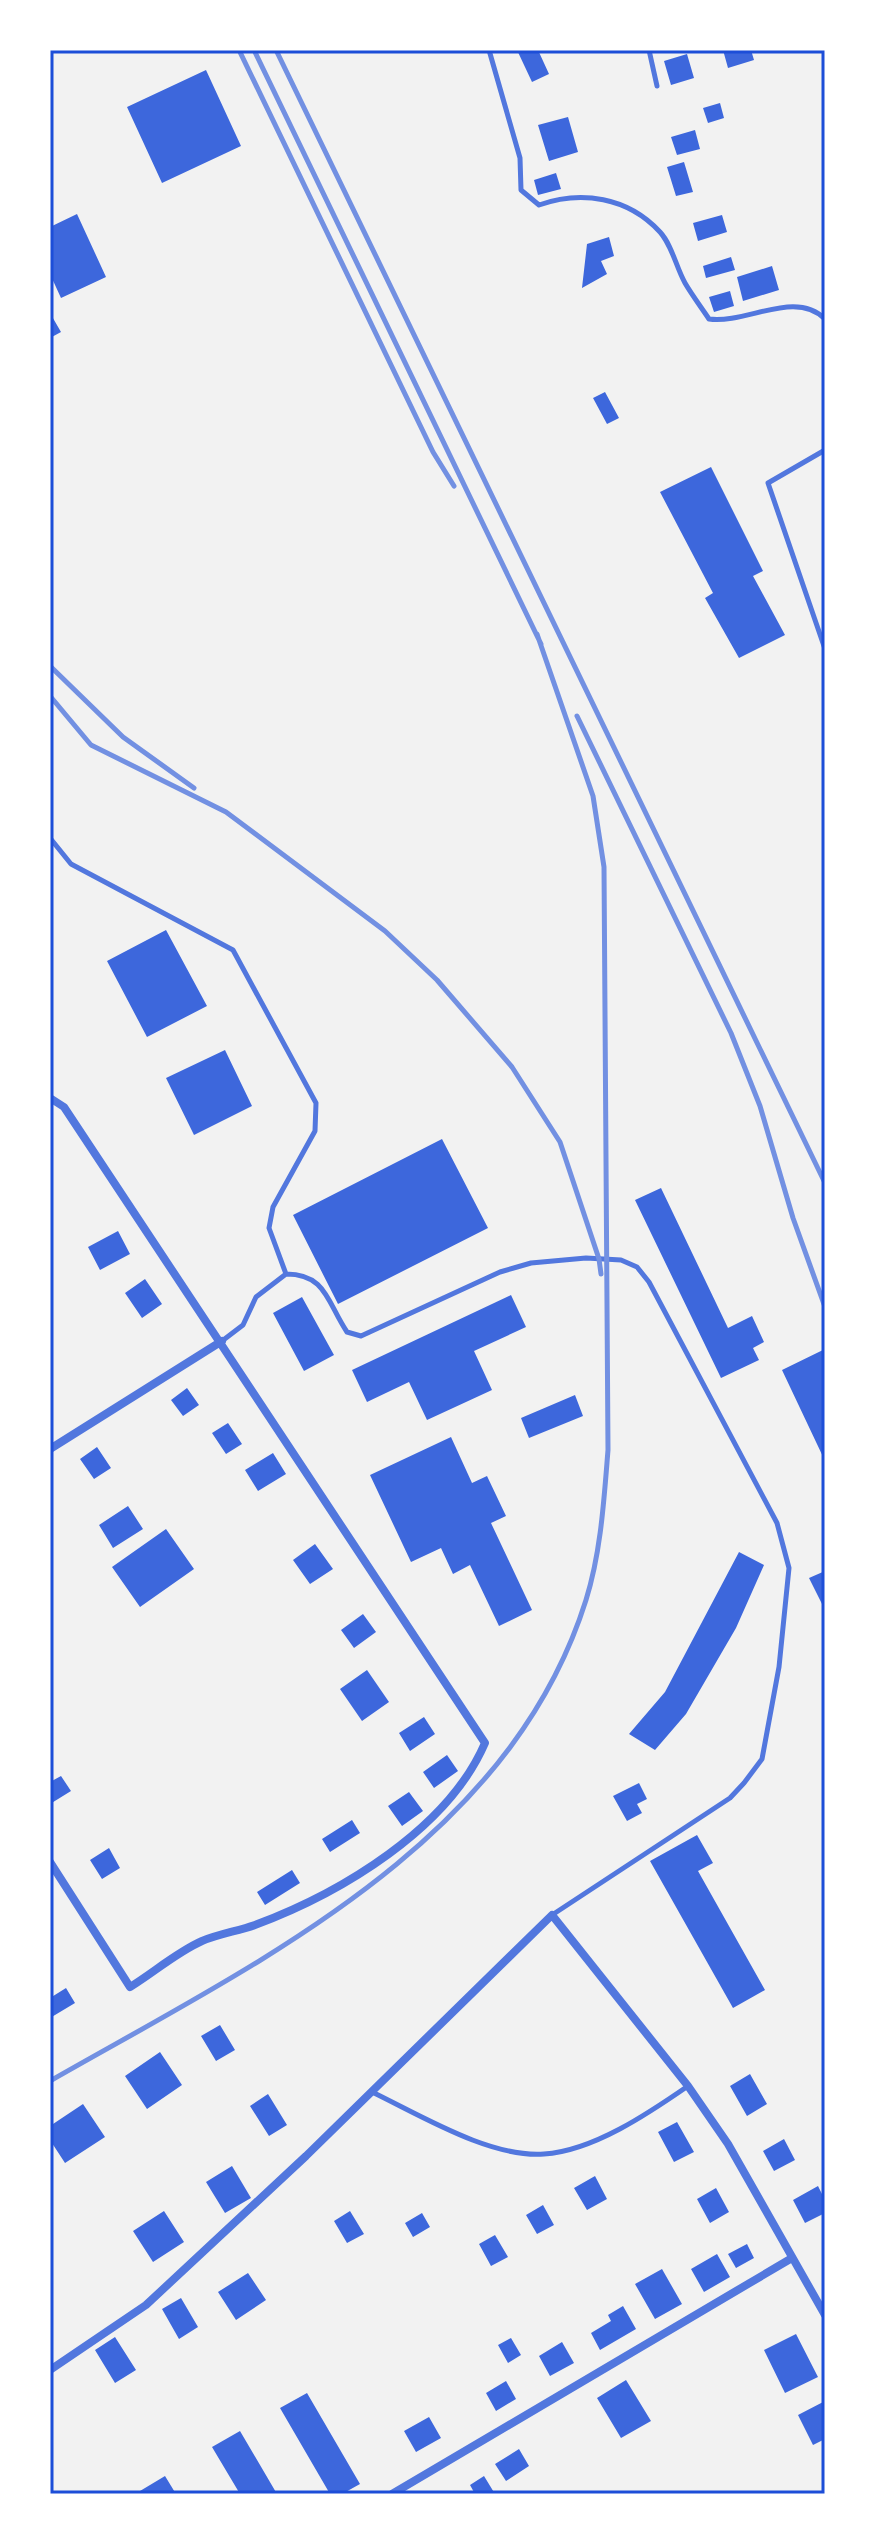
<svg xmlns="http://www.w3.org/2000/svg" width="875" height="2544" font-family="'Work Sans',sans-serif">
	<rect width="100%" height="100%" fill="#f2f2f2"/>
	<path fill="#3d67dc" d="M517 50H538L549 74 532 82Z
		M723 50H751L754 60 728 68Z
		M687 54 694 78 671 85 664 61Z
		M206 70 241 146 162 183 127 107Z
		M720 103 724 118 708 123 703 108Z
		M568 117 578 152 549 161 538 125Z
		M695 130 700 149 677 155 671 137Z
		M684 162 693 192 676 196 667 167Z
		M556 173 561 189 538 195 534 180Z
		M77 214 106 277 61 298 50 274V227Z
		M722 215 727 232 698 241 693 223Z
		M609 237 614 256 601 261 607 274 582 288 587 244Z
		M731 257 735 270 706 278 703 266Z
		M772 266 779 290 743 301 737 277Z
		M730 291 734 306 714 312 709 297Z
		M50 313 61 332 50 338Z
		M605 392 619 418 607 424 593 398Z
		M711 467 763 571 753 576 785 635 739 658 705 598 713 593 660 492Z
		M166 930 207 1006 147 1037 107 961Z
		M225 1050 252 1106 194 1135 166 1078Z
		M442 1139 488 1228 338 1304 293 1215Z
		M661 1188 728 1328 752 1316 764 1342 753 1348 759 1360 721 1378 635 1200Z
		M118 1231 130 1254 100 1270 88 1247Z
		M145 1279 162 1304 142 1318 125 1293Z
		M511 1295 526 1327 474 1351 492 1390 427 1420 409 1382 367 1402 352 1370Z
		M302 1297 334 1355 304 1371 273 1313Z
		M825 1349V1461L782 1370Z
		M187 1388 199 1405 183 1416 171 1400Z
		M575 1395 583 1416 529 1438 521 1418Z
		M228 1423 242 1444 226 1454 212 1433Z
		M451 1437 472 1483 487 1476 506 1516 491 1523 532 1610 499 1626 470 1565 453 1574 441 1548 411 1562 370 1475Z
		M97 1447 111 1468 94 1479 80 1459Z
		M273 1453 286 1474 258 1491 245 1470Z
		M128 1506 143 1529 113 1548 99 1525Z
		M166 1529 194 1569 140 1607 112 1567Z
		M315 1544 333 1569 310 1584 293 1560Z
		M739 1552 764 1565 736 1628 686 1714 655 1750 629 1734 665 1692Z
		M825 1571V1610L809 1578Z
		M363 1614 376 1632 354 1648 341 1630Z
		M367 1670 389 1702 362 1721 340 1689Z
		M424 1717 435 1734 410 1751 399 1733Z
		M447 1755 458 1771 434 1788 423 1772Z
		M61 1776 71 1791 50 1804V1782Z
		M639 1783 647 1799 637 1804 642 1813 627 1821 613 1796Z
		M409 1792 423 1811 402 1826 388 1806Z
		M352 1820 360 1833 330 1852 322 1839Z
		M697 1835 713 1863 698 1871 765 1990 733 2008 650 1861Z
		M109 1848 120 1868 102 1879 90 1860Z
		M292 1870 300 1883 265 1905 257 1892Z
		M66 1988 75 2003 50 2018V1998Z
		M220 2025 235 2050 216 2061 201 2036Z
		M160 2052 182 2085 147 2109 125 2076Z
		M750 2074 767 2104 747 2116 730 2086Z
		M268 2094 287 2125 269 2136 250 2106Z
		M83 2104 105 2137 65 2163 50 2140V2126Z
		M677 2122 694 2152 674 2162 658 2132Z
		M784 2139 795 2160 774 2171 763 2151Z
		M232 2166 251 2198 225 2213 206 2182Z
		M595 2176 607 2199 587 2210 574 2188Z
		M818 2186 825 2200V2213L805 2223 793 2200Z
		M716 2188 729 2212 710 2223 697 2199Z
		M543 2205 554 2225 537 2234 526 2215Z
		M164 2211 184 2242 153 2262 133 2231Z
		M350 2211 364 2234 347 2243 334 2221Z
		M422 2213 430 2227 413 2237 405 2223Z
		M495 2235 508 2257 491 2266 479 2244Z
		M747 2244 754 2258 736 2268 728 2254Z
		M717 2254 730 2277 704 2292 691 2269Z
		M662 2269 682 2304 655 2319 635 2284Z
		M248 2273 266 2300 236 2320 218 2292Z
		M181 2298 198 2327 179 2339 162 2309Z
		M623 2306 636 2329 600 2350 591 2333 611 2321 608 2315Z
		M796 2334 818 2377 785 2393 764 2350Z
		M115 2337 136 2370 115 2383 95 2350Z
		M511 2338 521 2355 508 2363 498 2345Z
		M562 2342 574 2363 550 2376 539 2356Z
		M626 2380 651 2421 621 2438 597 2398Z
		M506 2381 516 2399 496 2411 486 2393Z
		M307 2393 360 2484 342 2494H330L280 2408Z
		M825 2401V2439L813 2445 798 2415Z
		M429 2417 441 2438 416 2452 404 2431Z
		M240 2431 277 2494H240L212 2447Z
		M519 2449 529 2466 506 2481 495 2464Z
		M165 2476 176 2494H135Z
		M484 2476 495 2494H475L470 2485Z"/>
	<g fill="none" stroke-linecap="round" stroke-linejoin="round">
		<path stroke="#5277de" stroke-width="5" d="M489 50 520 158 521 190 539 205C581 190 628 197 660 232 672 245 676 267 685 283 692 295 701 307 709 319 747 324 795 289 825 319
			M649 50 657 86
			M825 450 768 483 825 649
			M50 838 71 864 233 950 316 1103 315 1131 273 1207 269 1228 286 1274 256 1297 243 1325 222 1341
			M286 1274C326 1274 327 1302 347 1332L361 1336 500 1272 531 1263 586 1258 621 1260 637 1267 649 1282 777 1523 789 1568 779 1667 762 1759 744 1783 730 1798 552 1915
			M372 2092C420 2115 490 2158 544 2154 593 2151 649 2113 688 2086"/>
		<path stroke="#5277de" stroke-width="8" d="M50 1098 64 1107 485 1743C448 1829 341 1893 255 1925 238 1931 219 1934 202 1941 177 1952 153 1973 130 1987L50 1862
			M50 1449 222 1341
			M50 2370 146 2305 306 2156 552 1915 688 2086 728 2144 825 2315
			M392 2494 792 2258"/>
		<path stroke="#7290e2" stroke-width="5" d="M239 50 433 452 454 486
			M254 50 541 644
			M276 50 825 1183
			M50 666 123 737 194 788
			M50 696 91 745 226 812 385 931 437 980 512 1067 560 1142 599 1259 601 1274
			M577 716 731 1033 760 1106 793 1218 825 1307
			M50 2081C256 1963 509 1845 586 1600 601 1552 604 1499 608 1450L604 867 593 796 537 634"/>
	</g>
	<rect width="875" height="2544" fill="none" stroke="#ffffff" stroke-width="104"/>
	<rect x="52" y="52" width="771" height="2440" fill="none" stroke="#1d4ed8" stroke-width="3"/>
</svg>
